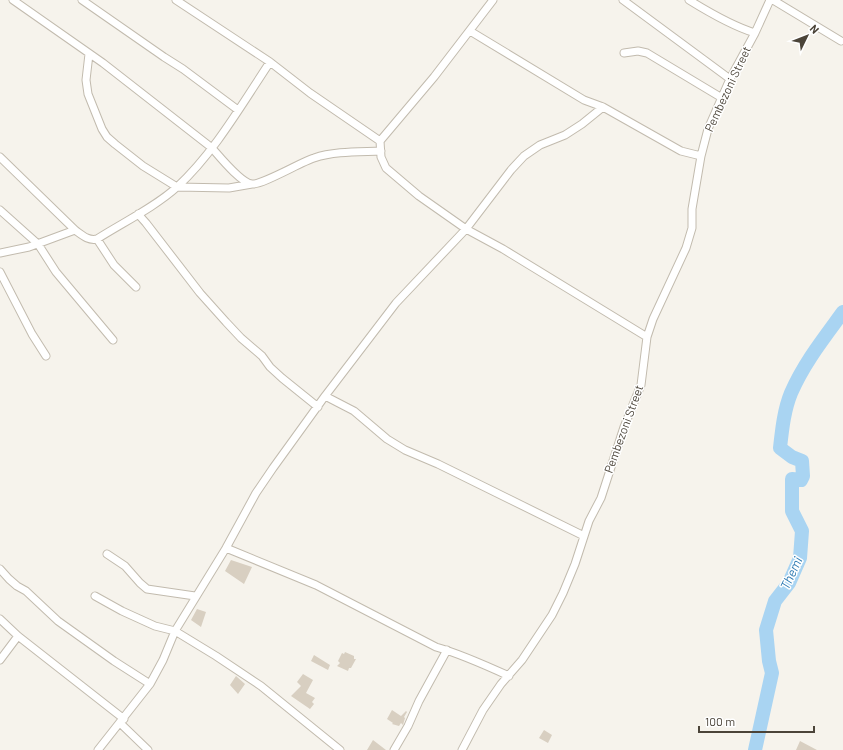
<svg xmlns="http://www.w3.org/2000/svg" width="843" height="750" font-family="Barlow,sans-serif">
	<rect width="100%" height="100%" fill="#f6f3ec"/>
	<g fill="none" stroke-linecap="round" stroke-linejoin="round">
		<path stroke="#a9d4f2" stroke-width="14" d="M755 750 772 673 769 661 766 630 775 601 789 583 800 558 802 531 792 511V479L801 480 803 476 802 461 792 457 780 448C782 430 784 410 791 393 804 363 824 338 843 312"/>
	</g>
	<path fill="#d8cfc1" d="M231 560 252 567 244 584 225 571Z
		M197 609 206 612 201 627 191 620Z
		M345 652 354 656V659H356L351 668H349L348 671 337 666 340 663 338 661 342 653 344 654Z
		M314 655 330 665 328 670 311 661Z
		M303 674 313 680 306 693 315 698 312 702 314 704 310 709 291 696 301 686 297 682Z
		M236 676 245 684 238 694 230 685Z
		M392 710 401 716 406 711 407 712 404 717 405 718 403 725 401 723 399 726 392 724 393 723 387 719Z
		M544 730 552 735 548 743 539 738Z
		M373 740 386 750H367Z
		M800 741 817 750H796Z"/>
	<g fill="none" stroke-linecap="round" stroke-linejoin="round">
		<defs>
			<path id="minor" d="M13 0 103 63 212 148C220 157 241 183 252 184 262 185 301 162 314 158 335 151 359 152 381 151
				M82 0 164 57 183 69 238 110
				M176 0 270 62 310 93 380 141 381 157 386 168 419 196 466 229 503 249 647 337
				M623 0 730 79
				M689 0C710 13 732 26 755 33
				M773 0 841 41
				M470 31 584 100 603 107 681 151 701 156
				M624 53 638 51 647 53 722 98
				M89 54 86 80 88 94 102 129 107 137 115 144 143 166 177 187 229 188 252 184
				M380 141 434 77 493 0
				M0 157 75 230C82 235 88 241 97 239 122 223 155 207 177 187 214 153 242 104 270 62
				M0 210 38 244 56 272 113 340
				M138 214 146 223 200 293 226 322 241 338 262 356 270 367 282 378 318 407
				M97 239 114 265 136 287
				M0 253 29 247 75 230
				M0 272 32 334 46 356
				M325 396 354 411 387 439 405 450 438 464 584 536
				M226 548 316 585 436 647C461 654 485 665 509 676
				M107 554 125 566 140 583 147 589 195 596
				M0 569 9 579 17 586 26 591 58 621 114 661 150 684
				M95 596 122 611 155 626 175 631 216 656 261 686 340 750
				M0 619 18 636 124 719
				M0 660 18 636
				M120 723 148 750
				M98 750 150 684 163 660 175 631 226 548 256 493 273 468 325 396 396 303 466 229 511 170 524 156 540 145 565 135 582 124 603 107
				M394 750 408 726 419 701 447 650
				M462 750 483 710 501 684 522 660 552 615 563 593 575 564 589 521 601 498 624 427 641 385 647 337 653 319 686 248 692 228V209L701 156 708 129 730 79 755 33 770 0"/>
		</defs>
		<use href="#minor" stroke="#c2bbae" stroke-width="9"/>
		<use href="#minor" stroke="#fff" stroke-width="7"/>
	</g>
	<g text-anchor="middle" stroke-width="3" stroke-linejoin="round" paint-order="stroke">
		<g font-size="12" fill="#4b4439" stroke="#fff">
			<text transform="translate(728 89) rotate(-65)" y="4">Pembezoni Street</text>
			<text transform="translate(624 429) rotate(-70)" y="4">Pembezoni Street</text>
		</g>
		<g font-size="13" font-style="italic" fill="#2e7ab2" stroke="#fff">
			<text transform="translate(791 573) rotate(-65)" y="5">Themi</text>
		</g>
	</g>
	<g transform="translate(807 36) rotate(47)" stroke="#ffffff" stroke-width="3" paint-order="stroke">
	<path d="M0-3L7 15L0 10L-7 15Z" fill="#4b4439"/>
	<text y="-6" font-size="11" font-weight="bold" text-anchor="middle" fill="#4b4439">N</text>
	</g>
	<path d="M699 726v6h115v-6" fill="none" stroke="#4b4439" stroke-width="2"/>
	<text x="705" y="726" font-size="12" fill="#4b4439" stroke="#ffffff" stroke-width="3" paint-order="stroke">100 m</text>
</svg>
